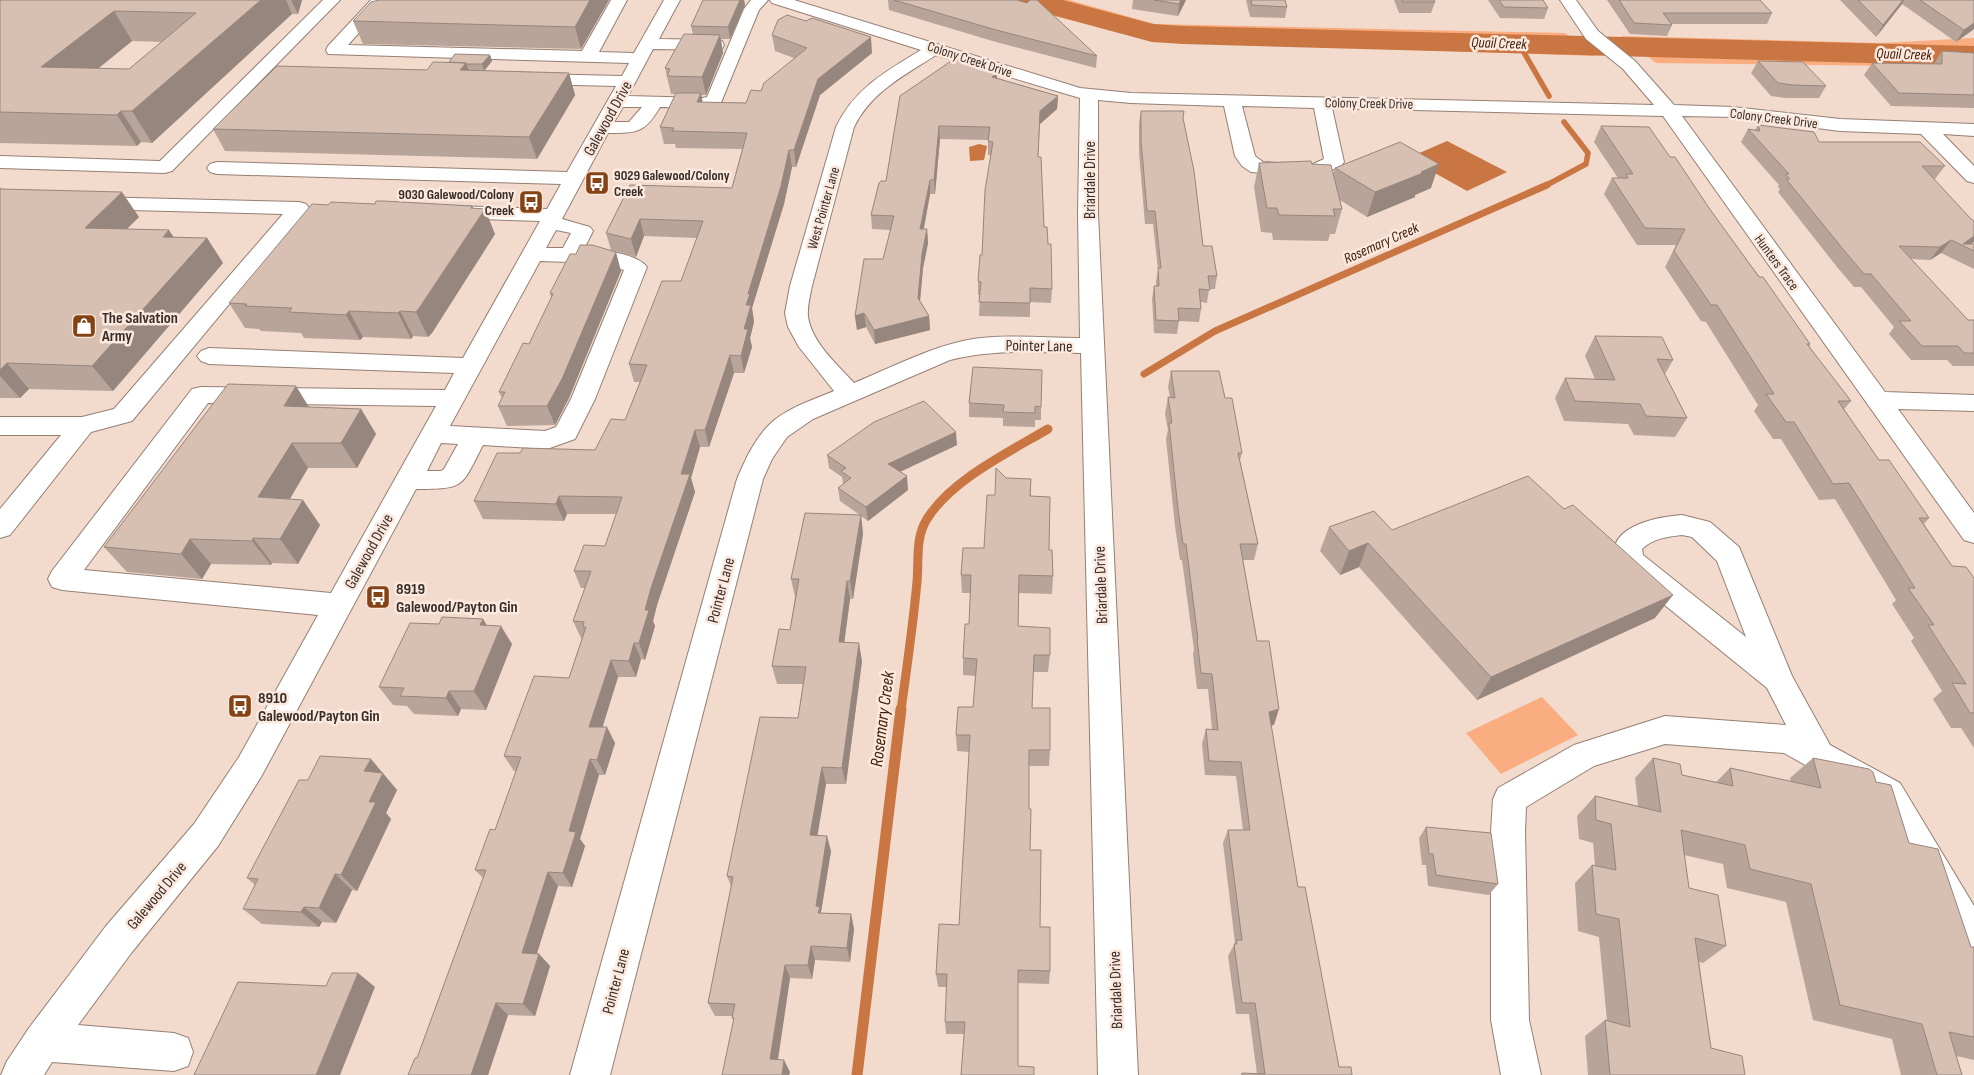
<svg xmlns="http://www.w3.org/2000/svg" width="1974" height="1075" font-family="'Sofia Sans Condensed',sans-serif">
	<rect width="100%" height="100%" fill="#f2dacd"/>
	<path fill="#faad80" d="M993 0H1069L1155 24 1565 33 1595 56 1151 41Z
		M1621 36 1881 43 1974 38V67L1656 63Z
		M1542 697 1578 735 1501 774 1466 733Z"/>
	<path fill="#c97642" d="M1447 141 1507 172 1467 191 1408 158Z
		M979 144 987 146 984 160 970 161 969 147Z"/>
	<g fill="none" stroke-linecap="round" stroke-linejoin="round">
		<path stroke="#c97642" stroke-width="5.5" d="M1527 44 1522 49 1549 96
			M1545 186 1586 164 1588 153 1564 122"/>
		<path stroke="#c97642" stroke-width="7" d="M1144 374 1215 331 1547 185"/>
		<path stroke="#c97642" stroke-width="9" d="M901 710C907 667 913 625 917 582 919 560 915 538 927 519 951 480 1009 452 1048 429"/>
		<path stroke="#c97642" stroke-width="11" d="M857 1075 901 709"/>
		<path fill="#c97642" fill-rule="evenodd" d="M1014 0H1063L1153 24 1183 26 1974 46V66L1183 44 1152 42 1019 6Z"/>
		<defs>
			<path id="minor" d="M323 0H340L172 171 165 173 0 168V156L160 161Z
				M371 0H388L348 45 582 51 611 0H627L599 52 634 53 664 0H680L659 39 716 40 722 41 724 45 722 49 716 50 653 49 628 96 703 98 707 97 744 9 751 0H768L759 10 720 105 703 108 660 107C645 133 637 133 608 133L562 219 590 227 593 231 584 249C600 250 637 253 647 267L595 399 575 439 547 449 483 445C461 487 466 489 416 489L261 777 218 846 132 952 78 1025 174 1033 188 1038 193 1052 188 1066 174 1071 52 1062 44 1075H1L7 1061 29 1028 106 926 194 824 239 757 318 615 62 590 52 587 48 579 52 571 192 389 201 387 445 390 454 373 209 364 201 361 197 356 201 351 209 348 463 358 540 221 451 218 444 216 441 212 444 208 451 206 547 209 561 184 217 174 210 172 207 168 210 164 217 162 567 172 616 86 534 84 528 83 525 79 528 75 534 74 622 76 629 63 328 54 326 50 328 46ZM623 107H642L629 122H614ZM556 230 571 233 563 248H546ZM540 261 598 263 624 270 571 399 556 427 545 431 450 426ZM208 403 436 406 331 593 84 570ZM441 443 458 444 444 469 441 471H427Z
				M770 0H794L1080 88 1131 93 1654 105 1623 69 1586 39 1560 0H1576L1598 31 1635 61 1674 105 1733 107 1840 119 1974 124V136L1943 134 1974 166V183L1967 181 1921 134 1840 131 1733 117 1682 116 1885 392 1974 395V411L1898 409 1974 513V543L1964 540 1663 116 1332 108 1344 162 1341 166 1314 177 1251 172 1242 166 1235 156 1224 106 1131 103 1098 100V213L1138 1075H1098L1081 353C1036 352 993 349 950 360L813 419 787 437 772 459 763 479 610 1075H570L737 479C745 460 754 440 769 425 786 408 813 400 834 391L799 347 788 327 785 313 790 286 836 127C855 88 885 72 921 50L772 3ZM936 55 1080 98 1078 213 1080 338C1045 338 1008 334 973 339 932 346 893 367 854 383 837 364 812 343 808 317 807 307 810 296 812 286L854 127C871 92 905 75 936 55ZM1242 106 1314 108 1324 159 1311 165 1263 162 1255 156Z
				M92 197 299 202 306 204 309 208 132 421 91 432 10 535 0 538V509L61 435H0V417H82L114 409 283 214 92 209 85 207 82 203 85 199Z
				M1682 515 1710 522 1739 547 1792 676 1830 745 1900 783 1974 906V958L1961 953 1876 805 1784 753 1665 744 1594 766 1526 807 1525 832 1529 1020 1541 1075H1501L1491 1020V832L1493 799 1498 788 1574 745 1665 716 1786 725 1767 688 1619 568C1598 528 1655 517 1682 515ZM1682 535 1692 537 1717 561 1746 637 1643 555 1642 549C1654 538 1666 537 1682 535Z"/>
		</defs>
		<use href="#minor" stroke="#957f73" stroke-width="2"/>
		<use href="#minor" fill="#fff" fill-rule="evenodd"/>
	</g>
	<path fill="#b9a499" fill-rule="evenodd" d="M0 0H302L298 14H292L152 143 141 142 137 146 0 143ZM132 41 162 42 129 69H98Z
		M379 0H609L581 49 363 44 353 21Z
		M703 0H744L745 5 730 39H721L723 53 706 95H701L702 102 746 103 761 91 794 58 775 51 772 35 872 53 820 95 796 167H792L784 204 752 308 754 322 750 338 752 347 744 373H734L709 447H700L691 478 695 492 657 605 653 621 655 626 645 660 641 659 636 677H618L602 727 615 743 605 775H599L580 839 585 846 572 887 558 886 537 953 539 954 550 966 535 1016 508 1015 488 1075H408L417 1058 483 878 475 870 495 830 516 771H514L504 756 569 678 582 638H581L573 621 585 588H581L574 571 605 546 616 514H567L564 521 483 519 474 501 520 453 595 450 625 420 640 382H634L629 364 681 281 697 238 644 236 636 257 611 250 606 233 630 185 732 188 742 149 676 148 675 144H664L660 127 676 94H671L665 68 693 34 691 26Z
		M888 0H1017L1097 56 1096 68 996 42 889 10Z
		M1133 0H1186L1178 16 1132 9Z
		M1246 0H1285L1287 7 1285 18 1250 17Z
		M1394 0H1434L1435 2 1431 13H1399Z
		M1488 0H1543L1548 8 1544 19 1500 18Z
		M1607 0H1760L1772 13 1767 24H1671L1672 25 1667 36 1630 34Z
		M1840 0H1974V29L1956 42 1902 4 1876 37Z
		M1942 51 1974 53V108L1891 106 1864 75 1872 63 1934 64Z
		M490 55 492 61 484 71 569 73 575 95 537 159 225 151 213 129 427 70 449 62Z
		M1758 61 1826 86 1819 98H1786L1771 96 1751 73Z
		M997 78 1058 96 1057 109 1040 124 1038 157 1044 227 1052 289 1051 303 1030 302V317L979 316 980 295H978V281L982 255 991 155H988V140L940 139 935 194H930L924 229H927L928 243 923 268 920 301 929 316 930 330 875 344 866 327 857 330 855 316 883 259 891 230 872 229 871 215 886 181 900 96Z
		M1141 111 1183 118 1203 246 1217 276 1215 289H1209L1207 303 1201 302V309L1199 322 1179 321 1177 334 1154 333 1152 299 1154 286H1156V281L1158 270 1153 224H1145L1139 153V123Z
		M1758 125 1819 142 1945 166 1935 179H1933L1971 244H1974V269L1941 253 1930 260 1911 259 1968 320H1974V366H1953L1947 360H1911L1889 334 1894 327 1861 287H1854L1837 267 1778 192 1780 189 1778 187 1779 185 1741 142 1748 129 1755 130Z
		M1601 126 1670 157 1810 344 1809 347 1851 401 1844 409 1879 460 1929 518 1924 524 1952 566 1974 578V748L1961 728H1951L1933 699 1942 691 1911 641 1914 638 1892 604 1896 600 1835 499 1819 500 1781 439H1773L1754 411 1758 405 1706 322 1701 321 1665 267 1676 245H1637L1604 194 1612 178H1618L1594 142Z
		M1259 163 1312 164 1333 174 1335 168 1431 188 1415 195V197L1367 217 1340 200 1342 209 1335 234H1330L1328 241 1273 240 1272 233 1261 232 1254 187Z
		M0 187 2 189 139 217 126 229 174 237 207 238 223 263 113 391 29 389 20 398H0Z
		M375 204 472 206 473 208 495 234 432 333 428 337 413 336 411 339 363 337 360 340 304 338 301 333 261 331 259 329 245 328 229 303Z
		M621 271 569 398 555 425 507 426 498 406 502 398 499 392 529 344 551 298 550 293Z
		M1595 336 1673 360 1665 374 1687 418 1675 437 1634 435 1628 424 1564 421 1555 398 1565 378 1595 379 1585 356Z
		M973 367 1041 407V420H1035V427L1003 426V418L969 417V403Z
		M1171 371 1225 398 1242 453 1240 460 1258 544 1254 560H1243L1257 641 1274 725H1271L1298 887 1339 1067 1352 1075H1241L1242 1073 1257 1074 1249 1014H1236L1228 956 1235 943 1223 843 1228 830H1243L1236 776 1205 775 1202 744 1206 729H1212L1208 689H1197L1193 654 1194 650 1182 560H1180L1175 526 1166 439 1168 430 1165 414 1168 397H1170L1168 387Z
		M309 407 361 409 376 434 357 468H308L290 499 320 525 298 564 272 563 271 565 211 564 202 579 127 572 104 547Z
		M957 445 900 472 908 490 868 521 861 516 863 534 853 599H850L844 642 862 661 846 784H826L817 835 831 851 821 912V913L851 914 854 929 850 962 815 960 812 979 790 978 778 1060 790 1072 789 1075H722L734 1021 732 1018V1016H715L708 1003 731 886 727 876 798 718 803 684H777L772 666 790 630 795 597 791 579 860 515 840 501 838 488 843 484 842 477 829 468 827 455Z
		M1006 478 1031 479V496L1049 550 1053 576 1052 594 1019 593 1018 626 1050 655 1048 672H1033L1032 708 1050 750 1049 766H1029V809L1030 850 1040 927 1050 971 1049 984 1018 983 961 1075 964 1034H946L945 1022 947 987H938L936 974 959 925 969 752 957 751 956 735 973 707 975 676 963 675V658L969 624 971 593H962L961 575 984 548 995 495Z
		M1564 509 1655 618 1477 700 1359 567 1340 575 1320 551 1329 527 1392 530Z
		M483 619 486 625 512 644 486 710 461 709 458 716 414 714 407 706 393 705 379 687 439 624Z
		M1653 758 1682 775 1716 782 1730 768 1791 782 1790 778 1813 758 1876 782 1909 843 1971 947H1974V1060L1956 1056 1962 1075H1901L1892 1039 1813 1020 1786 902 1727 888 1723 864 1684 855 1689 888 1726 946 1703 963 1699 962 1711 1048 1745 1075H1588L1585 1036 1605 1020 1607 1021 1599 937 1578 931 1575 883 1592 865H1595L1593 843 1579 839 1577 816 1595 796 1638 806 1635 778Z
		M382 773 397 790 386 813 391 819 357 891 352 890 336 923 322 922 319 927 262 924 243 909 255 885 247 878 308 780Z
		M1426 827 1498 884 1489 895 1428 886 1426 865H1422L1419 838Z"/>
	<path fill="#96867d" d="M261 0H286L292 14 152 143 132 111Z
		M291 0H302L298 14Z
		M590 0H609L581 49 575 27Z
		M740 0H744L745 5 730 39 728 27Z
		M1181 0H1186L1178 16 1179 4Z
		M1903 0H1904L1902 4 1876 37 1883 25Z
		M114 11 132 41 61 98 41 67Z
		M1974 23V29L1956 42 1964 30Z
		M720 35 723 53 706 95 702 77Z
		M871 37 872 53 820 95 796 167 794 150 818 79Z
		M490 55 492 61 484 71 482 64Z
		M466 63 474 84 460 70Z
		M569 73 575 95 537 159 529 137Z
		M997 73V86L992 77Z
		M701 93 704 110 697 102Z
		M1058 96 1057 109 1040 124V111Z
		M121 111 141 142 137 146 117 115Z
		M939 126 940 139 935 194 934 180Z
		M789 150 792 167 784 204 752 308 754 322 750 338 752 347 744 373 741 356 748 294Z
		M1439 164 1431 188 1415 195V197L1367 217 1375 192Z
		M930 180V194L921 242 920 229Z
		M122 192 139 217 103 253 85 228Z
		M472 206 478 220 485 209 495 234 432 333 428 337 416 312Z
		M640 219 644 236 636 257 631 239Z
		M927 229 928 243 923 268 919 312 918 298 922 254Z
		M169 230 185 255 163 237Z
		M1974 236V242L1967 247 1962 245Z
		M207 238 223 263 113 391 92 366Z
		M1951 240 1941 253 1930 260 1940 247Z
		M616 252 621 271 569 398 555 425 547 406Z
		M349 311 363 337 360 340 346 315Z
		M400 311 413 336 411 339 398 313Z
		M864 313 866 327 857 330 855 316Z
		M929 316 930 330 875 344 874 330Z
		M730 355 734 373 709 447 705 430Z
		M7 363 29 389 20 398 0 376V370Z
		M296 386 312 412 284 406Z
		M361 409 376 434 357 468 341 443Z
		M695 430 700 447 691 478 695 492 657 605 653 621 655 626 645 660 639 643 645 610 681 474Z
		M956 432 957 445 889 477 888 464Z
		M292 443 308 468 276 522 258 497Z
		M907 476 908 490 868 521 866 507Z
		M559 496 567 514 564 521 556 504Z
		M303 500 320 525 298 564 280 539Z
		M861 515 863 534 853 599 850 581Z
		M253 538 272 563 271 565 252 541Z
		M190 539 211 564 202 579 181 554Z
		M1368 543 1359 567 1340 575 1349 551Z
		M847 581 850 599 842 660 839 642Z
		M1673 595 1655 618 1477 700 1491 677Z
		M483 619 494 637 480 625Z
		M501 626 512 644 486 710 474 691Z
		M634 643 641 659 636 677 629 661Z
		M859 643 862 661 846 784 842 768Z
		M611 660 618 677 598 742 589 727Z
		M449 691 461 709 458 716 446 698Z
		M1279 709 1274 725 1264 727 1269 712Z
		M607 727 615 743 605 775 597 760Z
		M371 759 397 790 386 813 391 819 357 891 341 875 364 771Z
		M590 759 599 775 580 839 585 846 572 887 563 873 569 831Z
		M822 767 826 784 815 851 810 835Z
		M827 836 831 851 821 912 824 921 823 928 816 906Z
		M548 872 558 886 533 966 522 953Z
		M335 874 352 890 336 923 319 908Z
		M304 907 322 922 319 927 301 912Z
		M851 914 854 929 850 962 847 948Z
		M811 946 815 960 812 979 808 965Z
		M539 954 550 966 535 1016 523 1004Z
		M785 965 790 978 776 1071 770 1059Z
		M358 973 375 987 340 1075H316Z
		M496 1003 508 1015 488 1075H471Z
		M784 1060 790 1072 789 1075H782Z"/>
	<path fill="#d7bfb2" stroke="#96867d" fill-rule="evenodd" d="M0 0H261L132 111H121L117 115 0 112ZM114 11 196 13 129 69 41 67Z
		M379 0H590L575 27 353 21 371 2Z
		M703 0H740L728 27 691 26Z
		M894 0H1017L1027 3 1030 0H1037L1097 56 996 30Z
		M1154 0H1181L1179 4Z
		M1251 0H1285L1287 7 1252 5Z
		M1402 0H1434L1435 2H1402Z
		M1499 0H1543L1548 8 1504 7Z
		M1619 0H1760L1772 13H1663L1672 25 1634 23Z
		M1858 0H1903L1883 25Z
		M1920 0H1974V23L1964 30Z
		M787 15 806 21 812 18 871 37 818 79 794 150H789L781 186 748 294H750L746 305H751L744 329H748L741 356 730 355 705 430H695L681 474H690L651 588 645 610H649L639 643H634L629 661 611 660 589 727H607L597 760 590 759 569 831 576 832 563 873 548 872 522 953 539 954 523 1004 496 1003 471 1075H408L415 1058H417L486 870H475L490 829 495 830 521 757 504 756 534 676 569 678 586 627H583L584 622 573 621 591 571H574L584 545 605 546 622 497 559 496 556 504 474 501 497 453H520L523 448 595 450 611 419 625 420 647 365 629 364 662 281H681L703 221 640 219 631 239 606 233 630 185 732 188 747 133 672 131 674 128 660 127 676 93H701L697 102 746 103 751 90 761 91 764 83 807 48 772 35 778 20Z
		M684 34 720 35 702 77 667 76 670 69 665 68Z
		M1942 51 1974 53V95L1899 93 1872 63 1942 64Z
		M455 54 490 55 482 64H466V63L449 62Z
		M954 59 997 73 992 77 1058 96 1040 111 1038 157H1041L1044 227H1047L1048 244H1051L1052 289 1030 288V303L979 302 981 282 978 281 980 255H982L985 190 993 142 988 141 990 127 939 126 934 180H930L920 229H927L922 254 918 298 929 316 874 330 864 313 855 316 864 259H883L894 216 871 215 879 183 881 181H886L900 96Z
		M1758 61 1803 62 1826 86 1793 85 1778 83Z
		M433 62 466 63 460 70 569 73 529 137 213 129 277 66 427 70Z
		M1141 111H1184L1183 118 1194 171 1203 246H1212L1217 276H1208L1210 290 1199 289 1201 309 1178 308 1179 321 1156 320 1154 286H1159L1158 268H1161L1155 211H1147L1141 140Z
		M1758 125 1814 132 1819 142H1920L1945 166H1922L1971 219 1974 221V236L1963 244H1974V251L1951 240 1940 247 1899 246 1968 320H1974V353H1964L1958 346H1922L1899 321H1911L1871 274H1864L1847 254 1786 179H1790L1785 174H1789L1748 129 1760 131Z
		M1601 126 1649 127 1670 157H1675L1709 208 1759 277H1763L1810 344H1807L1851 401H1838L1879 460H1889L1929 518H1919L1952 566 1966 567 1974 578V713H1970L1952 683 1966 684 1928 625H1934L1908 588H1915L1849 483 1833 484 1794 422H1786L1766 394H1774L1717 305H1711L1674 251 1685 229 1645 228 1612 178H1628L1626 174H1633Z
		M1400 142 1439 164 1421 172 1423 173 1375 192 1335 168Z
		M1311 161 1312 164 1331 165 1342 209H1333L1335 216 1279 215 1277 208H1267L1259 163Z
		M0 189 122 192 85 228 169 230 163 237 207 238 92 366 7 363 0 370Z
		M376 201H383L472 206 471 208 485 209 420 307 416 312 400 311 398 313 349 311 346 315 289 312 292 308 245 306 247 304 229 303 312 204 328 205 331 202 375 204Z
		M580 245H592L616 252 562 379 547 406H498L505 392H499L523 343 529 344 553 294 550 293 570 254H576Z
		M1595 336 1662 337 1673 360 1657 359 1687 418 1646 416 1640 404 1575 401 1565 378 1615 380Z
		M973 367 1042 370 1041 407 1035 406V413L1003 412 1004 405 969 403Z
		M1171 371H1219L1225 398H1232L1242 453H1238L1258 544H1240L1257 641H1269L1279 709 1269 712 1298 887H1305L1339 1067H1351L1352 1075H1242V1073L1265 1074 1255 1003H1242L1234 944H1237L1236 940H1242L1228 830H1250L1241 762 1209 761 1206 729 1218 730 1212 674 1201 673 1197 639H1198L1186 544H1183L1178 509 1169 423H1172L1168 397 1175 398Z
		M228 384 296 386 284 406 361 409 341 443H292L258 497 303 500 280 539 253 538 252 541 190 539 181 554 104 547Z
		M924 401 956 432 888 464 907 476 866 507 838 488 851 478 841 471 846 468 827 455 874 422Z
		M996 468 1006 478 1031 479 1030 496 1050 497 1049 550H1052L1053 576 1019 575 1018 626 1050 628V655H1034L1032 708H1050V750H1029V809H1031L1030 850H1041L1040 927H1050V971L1018 970V1066L1034 1067V1075H961L965 1022H945L947 974H936L939 924 959 925 970 735H956L958 707H973L977 659 963 658 965 624H969L971 575H961L963 548H984L987 495H995Z
		M1528 476 1564 509 1573 505 1673 595 1491 677 1368 543 1349 551 1329 527 1374 511 1392 530Z
		M805 513 861 515 850 581H847L839 642 859 643 842 768 822 767 810 835 827 836 816 906 820 907 818 913 851 914 847 948 811 946 808 965H785L770 1059 784 1060 782 1075H722L734 1018H732L735 1004 708 1003 733 877 727 876 760 717 798 718 806 667 772 666 779 629 790 630 799 579H791Z
		M442 617 483 619 480 625 501 626 474 691H449L446 698 400 696 404 688 379 687 410 623 439 624Z
		M320 756 371 759 364 771 383 773 369 802H376L341 875 335 874 319 908 304 907 301 912 243 909 258 879 247 878 299 780H308Z
		M1653 758 1680 764 1682 775 1733 786 1730 768 1821 788 1813 758 1869 769 1873 772 1876 782 1891 785 1909 843 1938 849 1939 852 1971 947H1974V1037L1949 1032 1962 1075H1937L1922 1024 1840 1005 1811 884 1750 869 1745 845 1681 830 1689 888 1718 895 1726 946 1695 938 1711 1048 1742 1056 1745 1075H1610L1605 1020 1630 1027 1619 919 1596 914 1592 865 1616 870 1611 824 1596 820 1595 796 1661 812Z
		M1426 827 1491 833 1498 884 1436 875 1433 854H1429Z
		M332 973H358L316 1075H194L238 982 326 986Z"/>
	<defs>
		<symbol id="bus-square" viewBox="-11 -11 22 22"><rect x="-9" y="-9" width="18" height="18" rx="4" fill="#854214" stroke="#fce8dd"/><path d="M-5-6H5V4H4V6H2V4H-2V6H-4V4H-5ZM-3.5-4V0h7V-4ZM-3.5 1.2v1.5H-2V1.2ZM2 1.2v1.5H3.5V1.2Z" fill="#fff"/></symbol>
		<symbol id="shop-square" viewBox="-11 -11 22 22"><rect x="-9" y="-9" width="18" height="18" rx="4" fill="#854214" stroke="#fce8dd"/><path d="M-5-2.5h2.3a2.7 3.5 0 0 1 5.4 0H5L5.5 6h-11ZM-1.5-2.5h3a1.5 2.3 0 0 0-3 0Z" fill="#fff"/></symbol>
	</defs>
	<g fill-rule="evenodd">
		<use href="#bus-square" x="583" y="169" width="28" height="28"/>
		<use href="#bus-square" x="517" y="188" width="28" height="28"/>
		<use href="#shop-square" x="70" y="312" width="28" height="28"/>
		<use href="#bus-square" x="364" y="583" width="28" height="28"/>
		<use href="#bus-square" x="226" y="692" width="28" height="28"/>
	</g>
	<g text-anchor="middle" stroke-width="5" stroke-linejoin="round" paint-order="stroke">
		<g font-size="14" fill="#382f2a" stroke="#fce8dd">
			<text transform="translate(970 59) rotate(18)" y="5">Colony Creek Drive</text>
			<text transform="translate(1369 103) rotate(1)" y="5">Colony Creek Drive</text>
			<text transform="translate(1774 118) rotate(7)" y="5">Colony Creek Drive</text>
			<text transform="translate(823 208) rotate(-74)" y="5">West Pointer Lane</text>
			<text transform="translate(1777 262) rotate(54)" y="5">Hunters Trace</text>
		</g>
		<g font-size="14" font-weight="bold" fill="#382f2a" stroke="#fce8dd" text-anchor="start">
			<text x="614" y="180">9029 Galewood/Colony<tspan x="614" dy="16">Creek</tspan></text>
			<text x="514" y="199" text-anchor="end">9030 Galewood/Colony<tspan x="514" dy="16">Creek</tspan></text>
		</g>
		<g font-size="15" font-style="italic" fill="#42200a" stroke="#fce8dd">
			<text transform="translate(1499 43) rotate(2)" y="5">Quail Creek</text>
			<text transform="translate(1904 54) rotate(2)" y="5">Quail Creek</text>
			<text transform="translate(1381 243) rotate(-24)" y="5">Rosemary Creek</text>
		</g>
		<g font-size="16" fill="#382f2a" stroke="#fce8dd">
			<text transform="translate(607 118) rotate(-61)" y="6">Galewood Drive</text>
			<text transform="translate(1089 180) rotate(-90)" y="6">Briardale Drive</text>
			<text transform="translate(1039 345) rotate(1)" y="6">Pointer Lane</text>
			<text transform="translate(368 551) rotate(-61)" y="6">Galewood Drive</text>
			<text transform="translate(1100 585) rotate(-92)" y="6">Briardale Drive</text>
			<text transform="translate(720 590) rotate(-75)" y="6">Pointer Lane</text>
			<text transform="translate(156 895) rotate(-50)" y="6">Galewood Drive</text>
			<text transform="translate(615 981) rotate(-75)" y="6">Pointer Lane</text>
			<text transform="translate(1115 990) rotate(-92)" y="6">Briardale Drive</text>
		</g>
		<g font-size="16" font-weight="bold" fill="#382f2a" stroke="#fce8dd" text-anchor="start">
			<text x="102" y="323">The Salvation<tspan x="102" dy="18">Army</tspan></text>
			<text x="396" y="594">8919<tspan x="396" dy="18">Galewood/Payton Gin</tspan></text>
			<text x="258" y="703">8910<tspan x="258" dy="18">Galewood/Payton Gin</tspan></text>
		</g>
		<g font-size="18" font-style="italic" fill="#42200a" stroke="#fce8dd">
			<text transform="translate(882 719) rotate(-83)" y="6">Rosemary Creek</text>
		</g>
	</g>
</svg>
